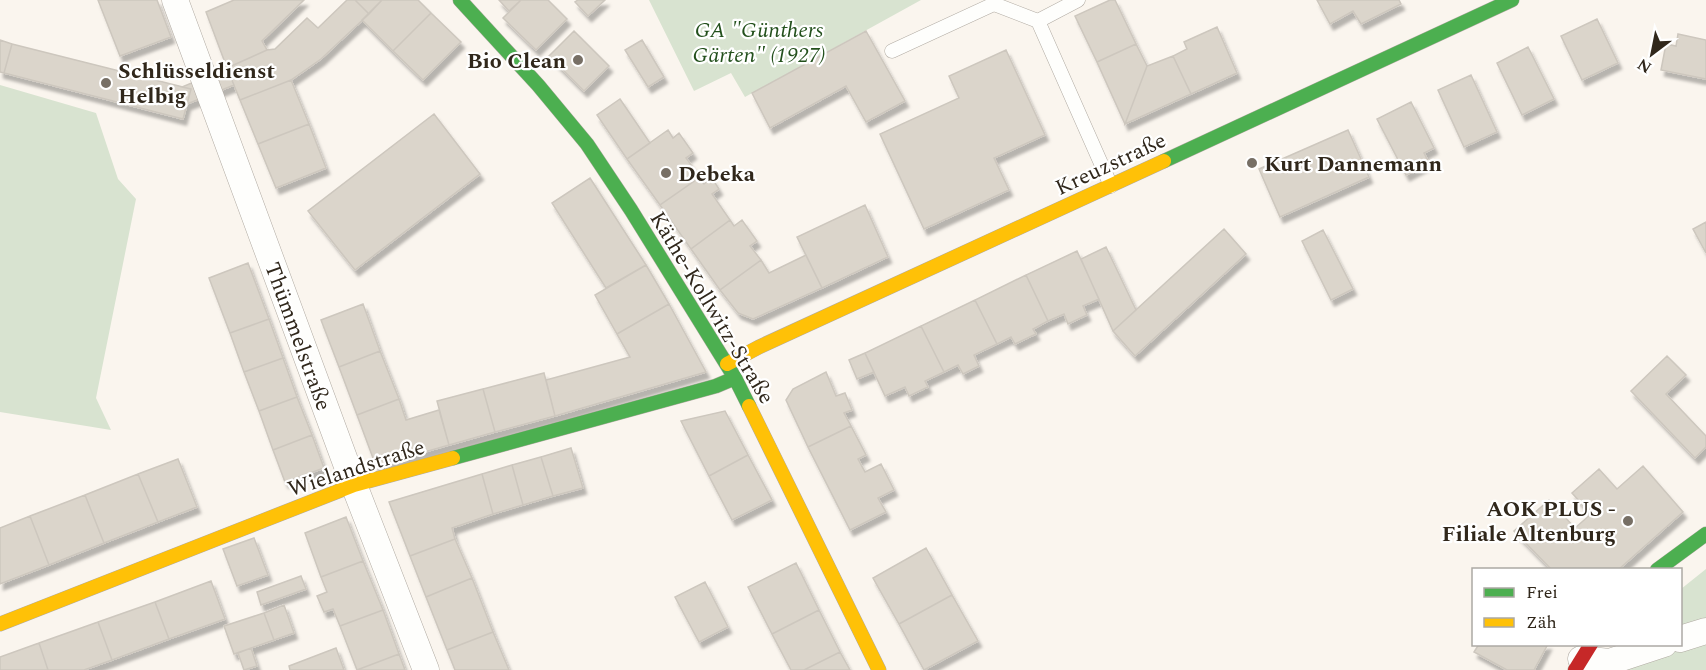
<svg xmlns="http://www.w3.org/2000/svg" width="1706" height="670" font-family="Spectral,serif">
	<defs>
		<filter id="shadow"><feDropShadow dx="3.5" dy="6" stdDeviation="1.5" flood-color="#0004"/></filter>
	</defs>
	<rect width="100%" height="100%" fill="#faf5ee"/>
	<path fill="#d8e3d0" d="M649 0H921L745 97 731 73 694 91Z
		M0 85 96 113 118 179 136 199 96 398 111 430 0 412Z
		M1706 569V670H1594L1621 645 1680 644 1681 589Z"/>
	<path fill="#dbd5cb" stroke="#cdc7be" stroke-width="1.5" filter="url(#shadow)" d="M98 0H157L171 37 120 56Z
		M234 0H304L262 41 267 50 227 68 206 12Z
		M347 0H355L369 14 321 59 291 80 240 100 227 68 267 50 275 49 307 18 318 28Z
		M355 0H382L369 14Z
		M382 0H418L431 13 393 51 362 20Z
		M499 0H521L509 11Z
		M521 0H548L567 19 536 50 503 18Z
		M578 0H605L588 16 575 2Z
		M1110 0H1115L1136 44 1097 62 1075 16Z
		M1317 0H1399L1401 4 1361 24 1353 11 1330 24Z
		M431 13 461 42 423 80 393 51Z
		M1597 19 1618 63 1582 80 1561 36Z
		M1217 27 1237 73 1191 94 1173 56 1187 49 1184 42Z
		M574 31 609 66 584 91 549 56Z
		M866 31 905 101 866 122 846 86 770 128 752 93Z
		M1678 34 1706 40V79L1661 70 1666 44 1676 46Z
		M0 40 12 44 4 73 0 72Z
		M642 40 664 77 648 87 625 50Z
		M12 44 191 89 183 119 4 73Z
		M1136 44 1147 66 1125 124 1097 62Z
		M1528 47 1554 99 1522 115 1497 63Z
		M1006 50 1045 135 994 158 1009 190 924 229 880 134 959 98 949 76Z
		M1173 56 1191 94 1125 124 1147 66Z
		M227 68 234 85 187 104 191 89 182 87Z
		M1471 75 1497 132 1464 147 1438 90Z
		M291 80 309 124 258 144 240 100Z
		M620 99 650 143 627 159 597 115Z
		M1411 102 1434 148 1424 153 1429 163 1406 175 1377 119Z
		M434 114 480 174 355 270 308 211Z
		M309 124 326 168 276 188 258 144Z
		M668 130 673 138 679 133 693 153 686 158 700 177 660 205 627 159Z
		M1348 130 1369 177 1280 217 1259 169Z
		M700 177 704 184 712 178 719 189 712 194 730 220 691 249 660 205Z
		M590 178 646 265 606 288 552 203Z
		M865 205 888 257 822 288 797 237Z
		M730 220 734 226 742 220 757 241 750 246 761 260 720 290 691 249Z
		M1706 222V253L1693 229Z
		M1224 229 1246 254 1135 356 1113 331Z
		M1323 230 1353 289 1331 300 1302 241Z
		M1106 247 1136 310 1113 331 1081 259Z
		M1077 251 1099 299 1083 306 1087 315 1068 324 1064 314 1048 321 1026 275Z
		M806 255 822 288 753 319 738 313 720 290 761 260 769 273Z
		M248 263 269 319 230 333 209 278Z
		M646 265 669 304 617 334 595 295Z
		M1026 275 1048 321 1033 329 1036 334 1015 344 1011 337 997 344 975 300Z
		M975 300 997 344 974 355 979 366 963 374 958 365 944 372 921 326Z
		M363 304 380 351 339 367 321 320Z
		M669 304 706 372 555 416 546 380 630 357 617 334Z
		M269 319 283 358 244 372 230 333Z
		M921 326 944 372 925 381 928 387 909 396 905 387 885 396 865 353Z
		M380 351 399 399 357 415 339 367Z
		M865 353 874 372 857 379 849 360Z
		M1667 356 1686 375 1666 394 1706 436V447L1695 458 1631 391Z
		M283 358 297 397 259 411 244 372Z
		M826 372 836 396 845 393 852 410 844 413 851 426 808 447 786 400 793 389Z
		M544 373 555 416 495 432 483 389Z
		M483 389 495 432 449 445 437 401Z
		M297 397 312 435 273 450 259 411Z
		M399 399 406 420 439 410 449 445 376 466 357 415Z
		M725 411 748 455 709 476 681 421Z
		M851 426 866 455 858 459 865 472 881 464 894 490 878 498 886 512 850 530 808 447Z
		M312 435 324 468 285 482 273 450Z
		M571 448 583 488 553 496 541 457Z
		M748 455 772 500 732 520 709 476Z
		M541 457 553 496 523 505 512 465Z
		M178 459 197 507 158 522 138 474Z
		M512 465 523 505 493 514 482 474Z
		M1643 466 1683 512 1618 570H1552L1514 531 1549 500 1575 528 1591 514 1572 493 1599 469 1617 489Z
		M138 474 158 522 104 543 85 495Z
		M482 474 493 514 452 528 455 539 410 556 389 502Z
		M85 495 104 543 49 565 30 516Z
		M30 516 49 565 0 584V528Z
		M346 517 363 561 321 577 305 533Z
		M254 538 268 575 237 586 223 549Z
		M455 539 472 578 426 597 410 556Z
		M926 548 952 595 899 624 873 578Z
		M363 561 383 610 340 626 333 609 324 612 317 596 327 592 321 577Z
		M796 563 819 610 772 634 748 587Z
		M301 576 306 589 261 605 257 592Z
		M472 578 493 632 447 650 426 597Z
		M211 581 225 619 169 639 155 602Z
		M705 582 728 627 699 642 675 597Z
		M952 595 978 641 924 670 899 624Z
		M155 602 169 639 112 660 98 622Z
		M284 605 294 633 274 640 264 613Z
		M383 610 399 654 357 670 340 626Z
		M819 610 840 652 804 670H791L772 634Z
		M264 613 274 640 234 654 224 626Z
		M98 622 112 660 84 670H48L39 643Z
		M493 632 509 670H455L447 650Z
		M39 643 48 670H0V657Z
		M1479 644H1548L1534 670H1507L1474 652Z
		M251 648 257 666 244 670 238 653Z
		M336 648 344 670H290L289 666Z
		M840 652 850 670H804Z
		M399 654 405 670H357Z"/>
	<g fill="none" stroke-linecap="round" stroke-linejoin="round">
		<defs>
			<path id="lane" d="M1038 21 1078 0
				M892 51 994 4 1038 21 1111 186"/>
			<path id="street" d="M175 0 354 485 426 670
				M1680 639 1706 631
				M1581 659 1609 662 1664 644"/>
			<path id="fast" d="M460 0 538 85 587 144 631 210 735 378 749 406
				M1164 161 1512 0
				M453 458 716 386 735 378
				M1657 570 1706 534"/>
			<path id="slow" d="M727 364 759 347 1164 161
				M749 406 879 670
				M0 624 354 485 453 458"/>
			<path id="jam" d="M1575 670 1591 644"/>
		</defs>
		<use href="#lane" stroke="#b1aba3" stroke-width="15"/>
		<use href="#street" stroke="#b1aba3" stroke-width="27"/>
		<use href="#fast" stroke="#b1aba3" stroke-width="15"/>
		<use href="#slow" stroke="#b1aba3" stroke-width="15"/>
		<use href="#jam" stroke="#b1aba3" stroke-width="15"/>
		<use href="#lane" stroke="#fefefc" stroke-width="14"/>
		<use href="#street" stroke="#fefefc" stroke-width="26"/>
		<use href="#fast" stroke="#4caf50" stroke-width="14"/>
		<use href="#slow" stroke="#ffc107" stroke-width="14"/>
		<use href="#jam" stroke="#c62828" stroke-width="14"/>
	</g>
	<g fill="#776f65" stroke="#fff" stroke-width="2">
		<circle cx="578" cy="60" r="6"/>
		<circle cx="106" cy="83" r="6"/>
		<circle cx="1252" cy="163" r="6"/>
		<circle cx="666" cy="173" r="6"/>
		<circle cx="1628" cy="521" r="6"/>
	</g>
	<g text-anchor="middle" stroke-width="4.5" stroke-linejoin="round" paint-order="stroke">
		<g font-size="22" font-style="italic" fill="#23501c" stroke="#fff">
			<text x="759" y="37">GA "Günthers<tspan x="759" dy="25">Gärten" (1927)</tspan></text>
		</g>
		<g font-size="22" font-weight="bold" fill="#30271b" stroke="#fff" text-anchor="start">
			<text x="566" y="68" text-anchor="end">Bio Clean</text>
			<text x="118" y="78">Schlüsseldienst<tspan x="118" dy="25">Helbig</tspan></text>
			<text x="1264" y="171">Kurt Dannemann</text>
			<text x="678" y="181">Debeka</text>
			<text x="1616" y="516" text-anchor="end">AOK PLUS -<tspan x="1616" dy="25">Filiale Altenburg</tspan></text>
		</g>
		<g font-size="22" fill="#30271b" stroke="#fff">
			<text transform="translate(1110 163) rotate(-25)" y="8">Kreuzstraße</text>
			<text transform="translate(713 307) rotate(59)" y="8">Käthe-Kollwitz-Straße</text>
			<text transform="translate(299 336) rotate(70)" y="8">Thümmelstraße</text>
			<text transform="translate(356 467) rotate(-18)" y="8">Wielandstraße</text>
		</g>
	</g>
	<rect x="1472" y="568" width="210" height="78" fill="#ffffff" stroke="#aca9a4" stroke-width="1.5"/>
	<rect x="1484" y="588" width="30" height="9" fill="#4caf50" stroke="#aca9a4" stroke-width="1.5"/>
	<text x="1526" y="598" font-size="18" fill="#30271b">Frei</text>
	<rect x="1484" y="618" width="30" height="9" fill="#ffc107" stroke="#aca9a4" stroke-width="1.5"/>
	<text x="1526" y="628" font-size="18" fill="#30271b">Zäh</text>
	<g transform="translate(1652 54) rotate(212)" stroke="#ffffff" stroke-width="4.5" paint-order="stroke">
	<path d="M0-4.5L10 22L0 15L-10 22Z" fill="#30271b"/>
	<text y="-9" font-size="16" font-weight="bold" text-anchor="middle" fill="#30271b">N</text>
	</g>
</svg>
